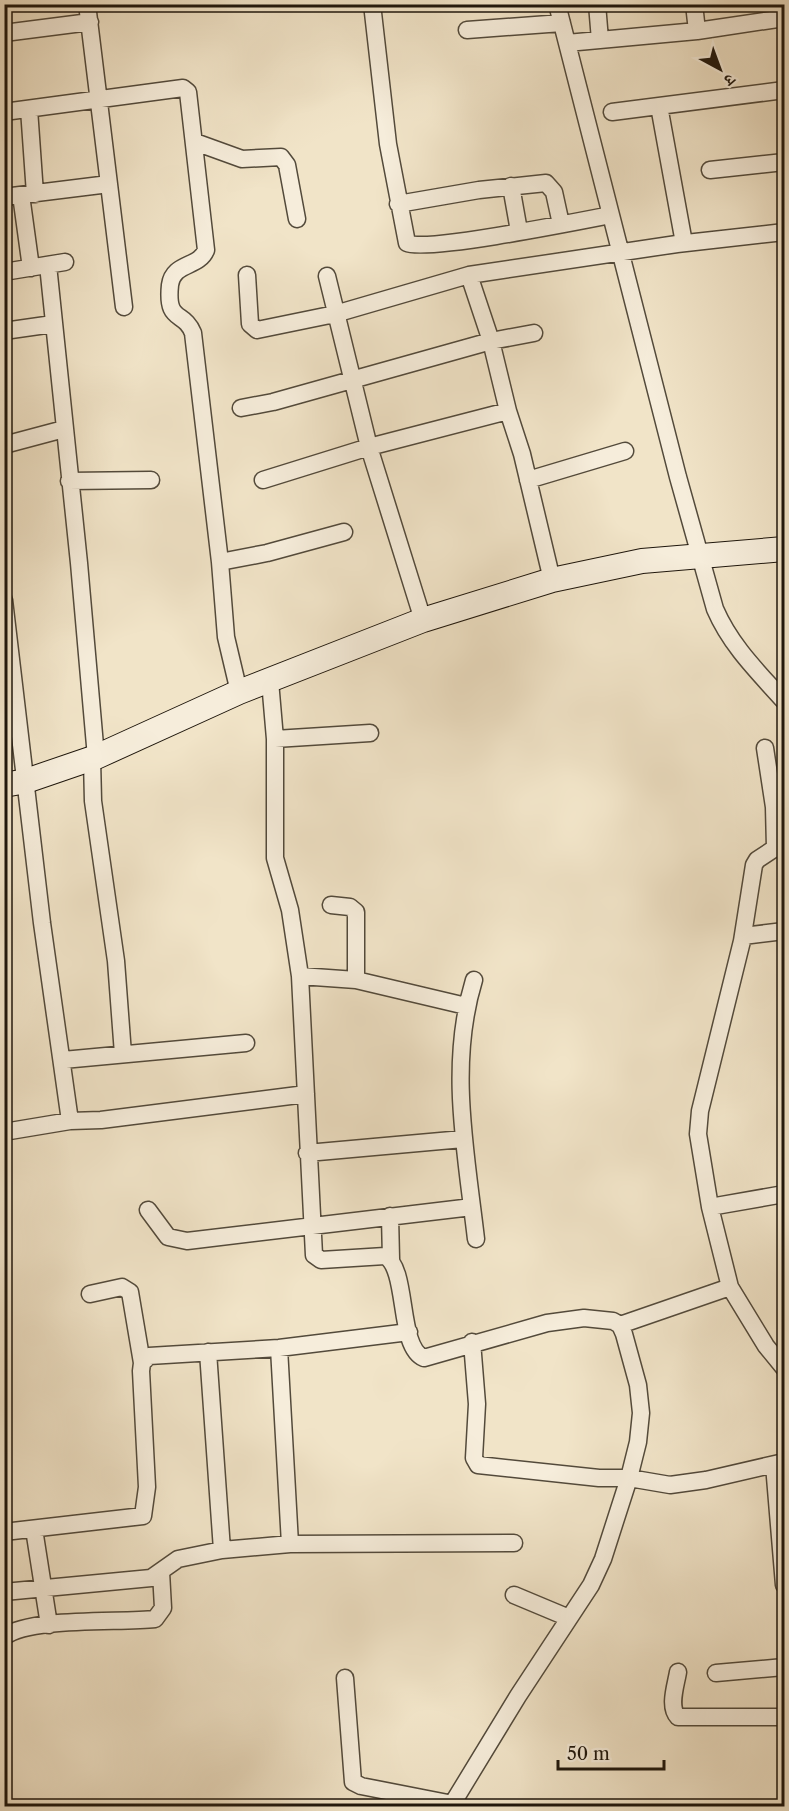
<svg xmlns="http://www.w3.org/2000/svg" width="789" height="1811" font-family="'Libre Caslon Text','Noto Serif Devanagari',serif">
	<rect width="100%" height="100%" fill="#f1e4c8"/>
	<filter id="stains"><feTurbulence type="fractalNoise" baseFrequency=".00333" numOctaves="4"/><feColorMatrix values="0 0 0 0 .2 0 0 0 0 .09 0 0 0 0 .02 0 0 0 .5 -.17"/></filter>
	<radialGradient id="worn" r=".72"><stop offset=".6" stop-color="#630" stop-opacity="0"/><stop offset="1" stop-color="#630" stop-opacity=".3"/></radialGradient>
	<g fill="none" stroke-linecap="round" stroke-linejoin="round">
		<path stroke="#6b7a77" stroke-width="4.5" d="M4 1800 10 1806"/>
		<defs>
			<path id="street" d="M87 4 124 307
				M372 4 388 144 407 243C426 252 580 221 611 215
				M557 4 678 477 715 609C731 646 758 672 784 701
				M597 4 600 40
				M694 4 697 31
				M467 30 562 23
				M4 33 90 22
				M567 43 697 31 784 18
				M659 106 684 243
				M29 109 35 194
				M4 112 183 88 188 92 206 250C199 268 173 262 170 285 166 324 184 310 193 333L220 562 226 637 239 692
				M612 112 784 90
				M195 142 242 159 281 157 287 165 297 219
				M710 170 784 162
				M511 186 519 231
				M21 195 31 268
				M4 197 109 184
				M398 204 479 190 546 183 554 192 561 224
				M48 265 79 563 96 757
				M4 272 65 262
				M247 275 250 324 257 330 335 314 469 275 677 244 784 232
				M327 276 369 447 423 620
				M4 331 53 324
				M241 408 273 402 491 341 534 333
				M508 411 522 454 552 580
				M4 445 64 429
				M263 480 369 447 508 411 491 341 469 275
				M528 480 625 451
				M69 481 151 480
				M220 562 267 553 344 532
				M4 600 42 923 70 1121
				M270 681 275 739V858L290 910 300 976 314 1255 321 1260 385 1256C409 1269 397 1347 424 1358L547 1323 584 1318 613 1321 620 1325 624 1334 638 1385 641 1413 638 1442 629 1478 603 1559 591 1585 518 1696 451 1806
				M275 739 370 733
				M765 748 774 807 775 848 757 860 754 865 742 941 700 1111 698 1134 710 1207 730 1287 766 1346 784 1368
				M92 759 93 801 116 961 123 1054
				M331 905 350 907 356 912V980
				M743 936 784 931
				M300 976 356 980 466 1006
				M474 980C448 1065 466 1152 476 1239
				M63 1060 246 1043
				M4 1132 70 1121 101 1120 306 1094
				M307 1153 463 1139
				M710 1207 784 1194
				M148 1210 168 1237 187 1241 472 1207
				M390 1216 391 1259
				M90 1294 122 1287 130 1292 142 1363
				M620 1325 730 1287
				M472 1342 477 1404 474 1458 478 1465 599 1478H629L670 1485 706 1480 784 1462
				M279 1348 290 1544
				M208 1352 222 1550
				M774 1465 784 1585
				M34 1529 49 1625
				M4 1532 143 1516 147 1487 141 1371 142 1363 149 1356 279 1348 409 1332
				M4 1592 151 1578 178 1559 222 1550 290 1544 514 1543
				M514 1595 569 1618
				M4 1637C29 1617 120 1623 155 1619L163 1608 161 1572
				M678 1672C676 1685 668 1707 678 1717H784
				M716 1673 784 1667
				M345 1678 353 1782 361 1786 453 1804"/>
			<path id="secondary" d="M4 785 26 781 96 757 239 692 423 620 552 580 642 561 784 549"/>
		</defs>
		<use href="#street" stroke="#534a3b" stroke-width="19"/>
		<use href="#secondary" stroke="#1e160c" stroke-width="26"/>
		<use href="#street" stroke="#f6eddb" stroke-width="16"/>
		<use href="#secondary" stroke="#f6eddb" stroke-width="24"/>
	</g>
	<rect width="789" height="1811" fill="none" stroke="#f1e4c8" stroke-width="24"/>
	<rect x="6" y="6" width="777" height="1799" fill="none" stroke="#1e160c" stroke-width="3"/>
	<rect x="12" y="12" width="765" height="1787" fill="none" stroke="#1e160c" stroke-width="1.5"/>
	<g transform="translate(720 69) rotate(139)" stroke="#f6eddb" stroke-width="4.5" paint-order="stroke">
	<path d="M0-4.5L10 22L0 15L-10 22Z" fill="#1e160c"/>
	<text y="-9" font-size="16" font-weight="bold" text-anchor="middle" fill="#1e160c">उ</text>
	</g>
	<path d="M558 1760v9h106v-9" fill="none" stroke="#1e160c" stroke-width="3"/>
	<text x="567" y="1760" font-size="18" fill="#1e160c" stroke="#f6eddb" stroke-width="4.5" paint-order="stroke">50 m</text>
	<rect width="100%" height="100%" filter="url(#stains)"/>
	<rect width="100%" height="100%" fill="url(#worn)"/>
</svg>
